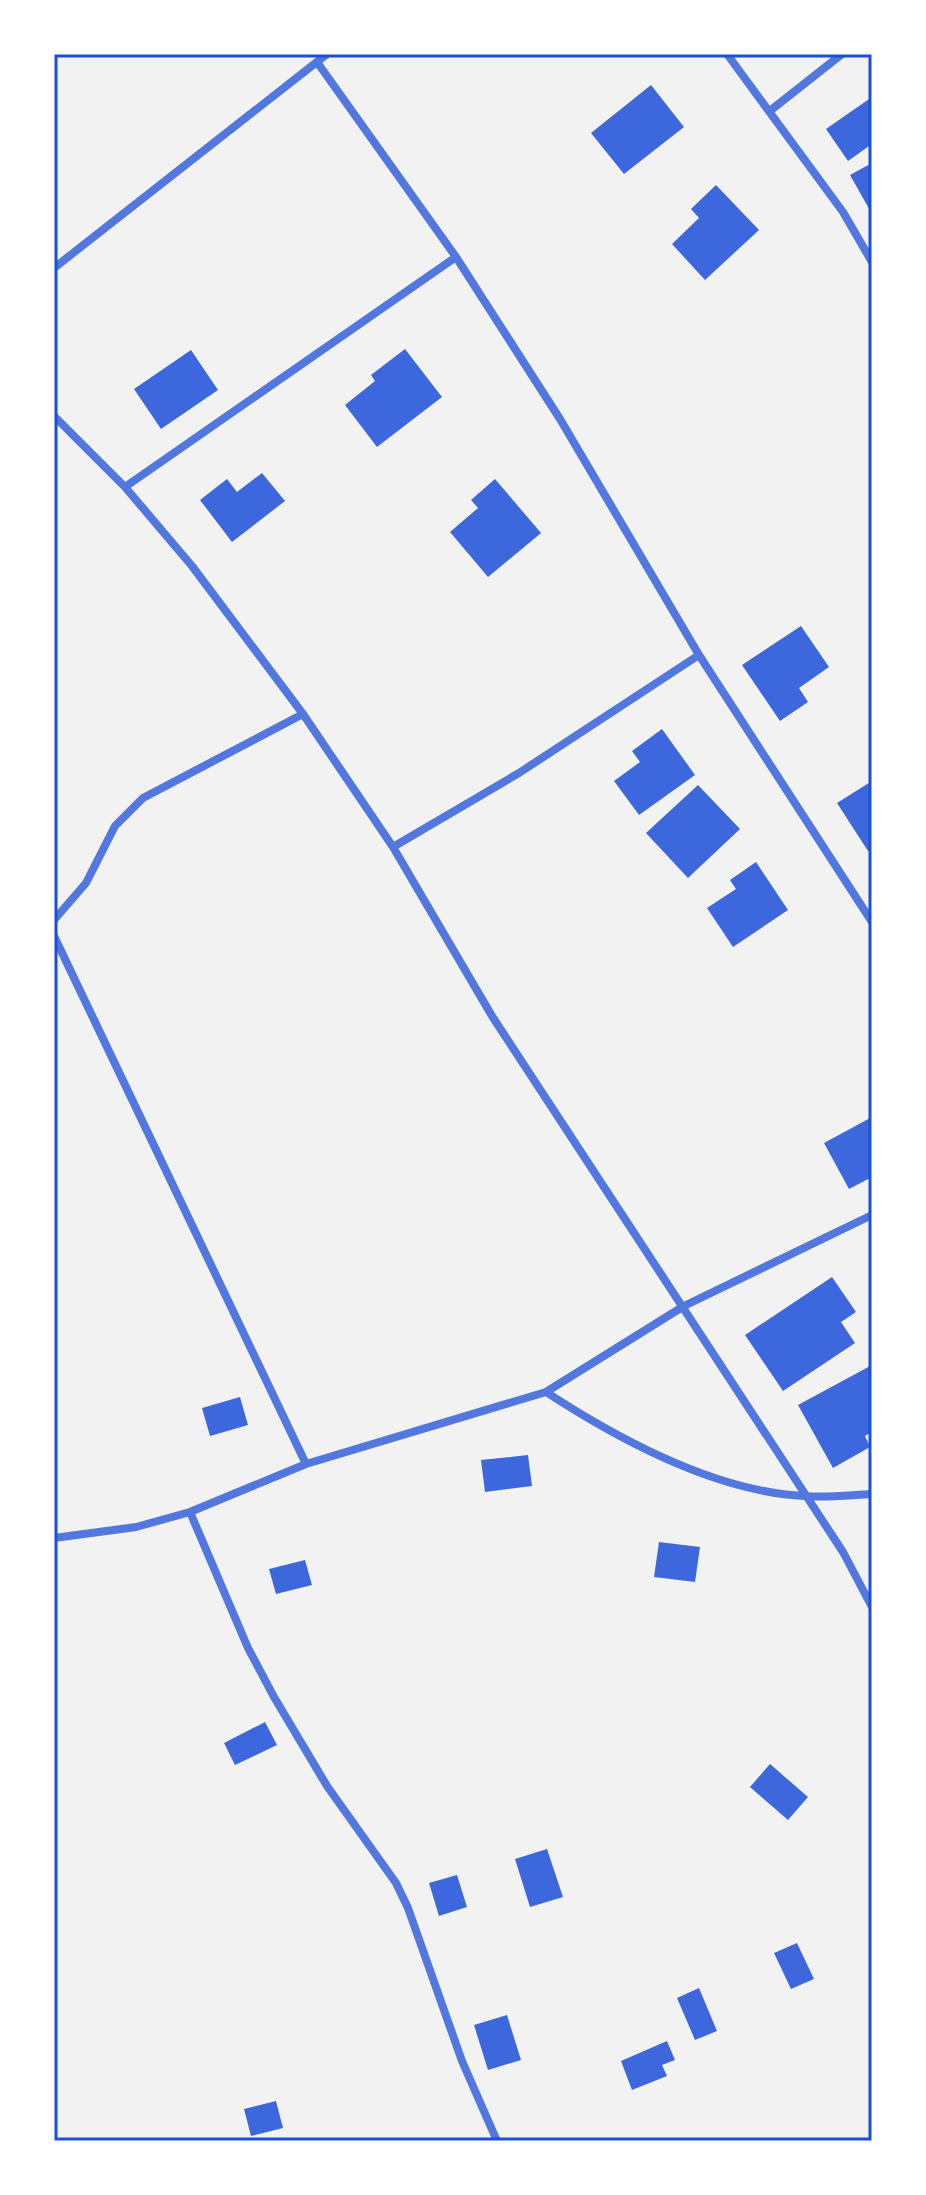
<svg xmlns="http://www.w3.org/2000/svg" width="926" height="2195" font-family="Quicksand,sans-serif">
	<rect width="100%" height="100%" fill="#f2f2f2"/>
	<path fill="#3d67dc" d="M651 85 684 127 624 174 591 133Z
		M872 97V144L848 161 826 129Z
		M872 163V214L850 175Z
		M716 185 759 230 705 280 672 244 699 218 691 209Z
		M405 349 442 397 377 447 345 405 375 381 371 375Z
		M191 350 218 390 161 429 134 389Z
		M262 473 285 501 232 542 200 500 227 479 237 492Z
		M495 479 541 533 488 577 450 532 478 508 471 500Z
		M801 626 829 667 799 688 808 702 780 721 742 665Z
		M662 729 695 775 639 815 614 781 640 762 632 751Z
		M872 781V849L868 851 837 803Z
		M698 785 740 829 688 878 646 833Z
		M756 862 788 910 733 947 707 908 736 889 730 880Z
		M872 1117V1177L849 1189 824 1143Z
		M832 1277 856 1312 841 1322 855 1343 783 1391 745 1335Z
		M872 1365V1432L865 1436 870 1447 833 1468 798 1405Z
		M240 1397 248 1425 210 1436 202 1408Z
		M528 1455 532 1486 485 1492 481 1460Z
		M659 1542 700 1547 695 1582 654 1577Z
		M305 1560 312 1585 276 1594 269 1569Z
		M265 1722 277 1745 235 1765 224 1743Z
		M770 1764 808 1797 788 1820 750 1787Z
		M547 1849 563 1897 530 1907 515 1859Z
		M457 1875 467 1907 439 1916 429 1883Z
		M797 1943 814 1979 791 1989 774 1953Z
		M699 1988 717 2031 695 2040 677 1998Z
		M507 2015 521 2060 488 2070 474 2025Z
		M667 2041 675 2060 662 2065 667 2076 632 2090 621 2061Z
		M276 2101 283 2128 251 2136 244 2109Z"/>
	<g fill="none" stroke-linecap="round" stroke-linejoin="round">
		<path stroke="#5277de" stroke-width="8" d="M727 54 843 212 872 262
			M317 62 456 257 560 419 699 655 872 922
			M771 110 842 54
			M54 268 327 54
			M54 416 125 487 192 566 303 714 393 847 492 1016 843 1552 872 1607
			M125 487 456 257
			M393 847 519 773 699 655
			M54 920 86 883 115 826 143 798 303 714
			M54 936 306 1464
			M546 1392 684 1306 872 1215
			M190 1512 248 1648 274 1697 327 1786 396 1883 408 1908 462 2061 497 2141
			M54 1538 136 1527 190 1512 306 1464 546 1392C618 1439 716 1492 805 1496 827 1498 850 1495 872 1494"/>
	</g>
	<rect width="926" height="2195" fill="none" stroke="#ffffff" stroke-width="112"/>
	<rect x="56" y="56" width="814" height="2083" fill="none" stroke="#1d4ed8" stroke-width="3"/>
</svg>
